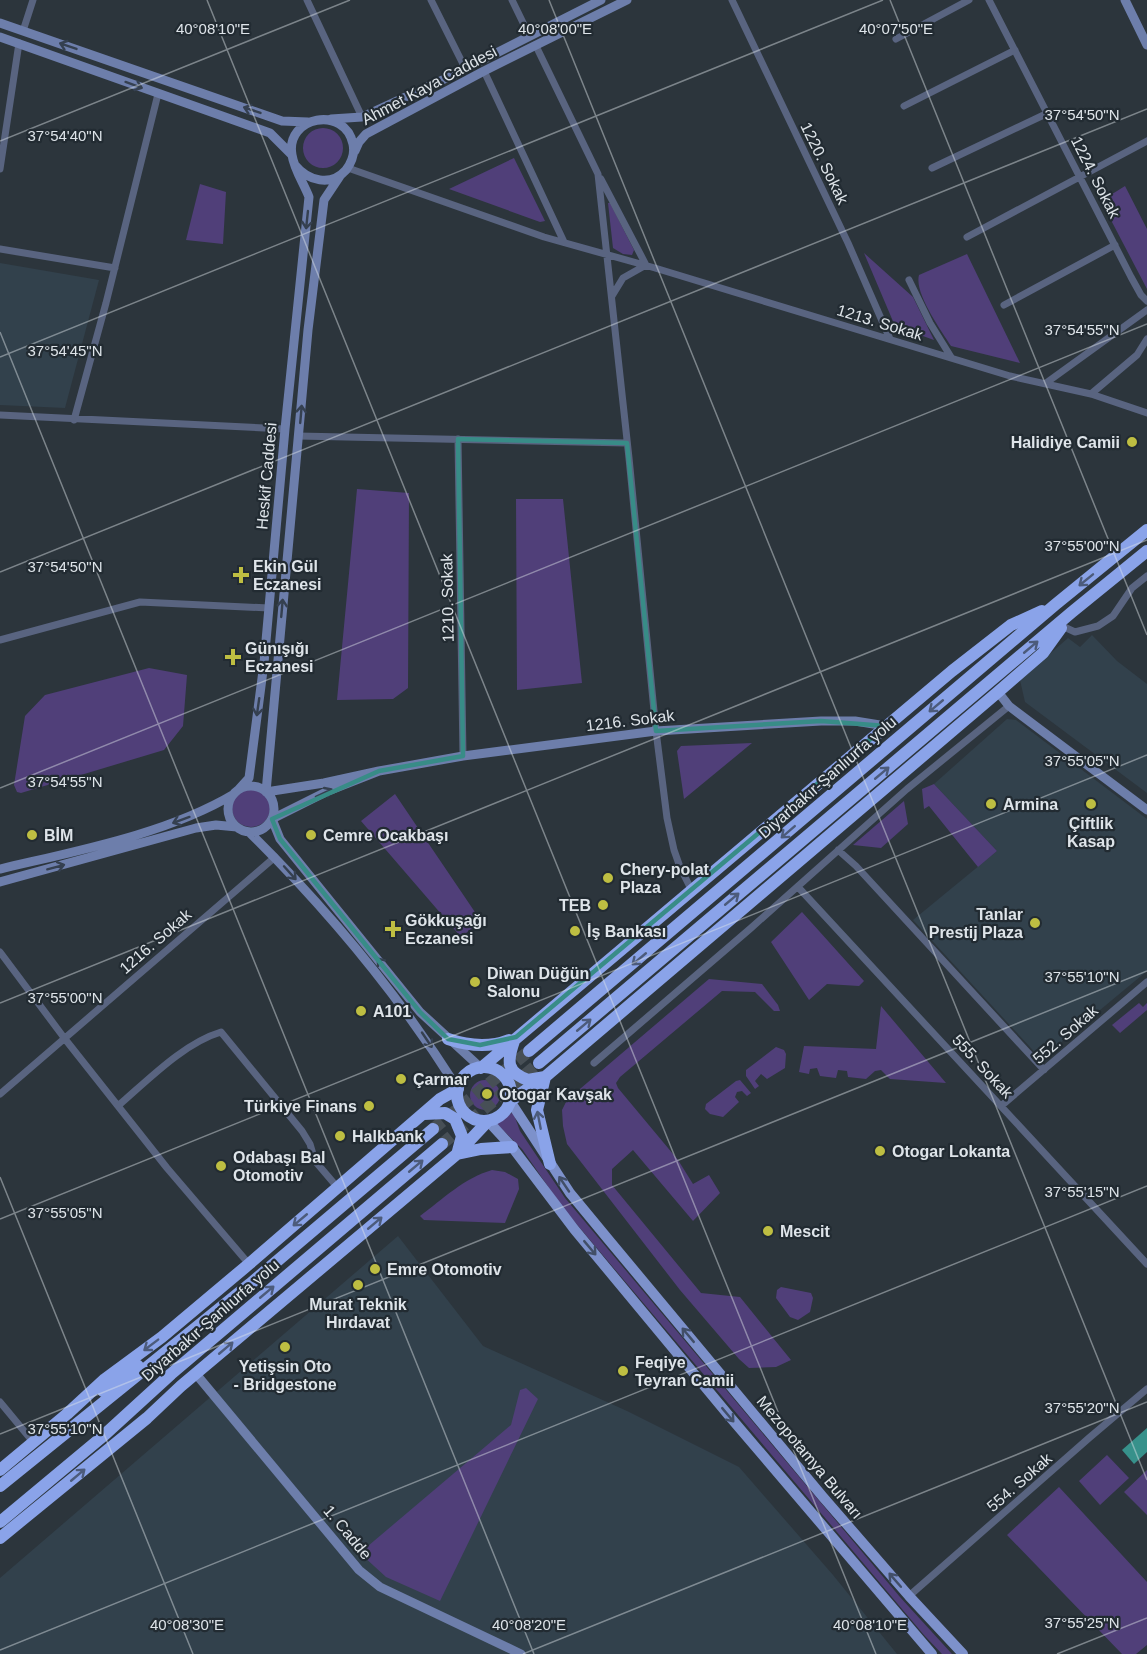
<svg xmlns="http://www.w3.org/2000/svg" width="1147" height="1654" font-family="Arial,sans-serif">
	<rect width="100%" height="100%" fill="#2c353c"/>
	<path fill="#32414c" d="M0 263 99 280 65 408 0 405Z
		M1092 635 1117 661 1147 684V793L1025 702 1020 680 1068 638 1080 647Z
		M1007 719 1016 720 1147 819V971L1041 1059 913 920 997 851 934 784Z
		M398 1236 483 1346 627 1411 739 1467 833 1575 897 1654H0V1578Z"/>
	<path fill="#503f79" d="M303 148a20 20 0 1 1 40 0a20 20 0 1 1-40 0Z
		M514 158 545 221 540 222 449 189Z
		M200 184 226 192 223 244 186 240Z
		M1125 186 1147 229V289L1101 201Z
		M608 203H610L634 250 632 255 623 254 613 248Z
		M864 253 913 297 934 340 895 326Z
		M967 254 1020 363 951 346C941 330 914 293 919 275Z
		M357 489 409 493 408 688 393 699 337 700Z
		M516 499H563L582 683 517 690Z
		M149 668 187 675 183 726 164 750 21 793 17 792 14 785 25 716 45 695Z
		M752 743 684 799 677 751 681 746Z
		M934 784 997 851 978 867 929 806 924 809 922 789Z
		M232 808a19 19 0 1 1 38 0a19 19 0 1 1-38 0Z
		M395 794 481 921 461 937 361 821Z
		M904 801 908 824 881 848 853 845Z
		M802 912 864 981 859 986 827 984 809 1000 771 942Z
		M709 979 762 984 778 1005 780 1011H774L755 992 722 991 620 1077 616 1083 618 1088 678 1160 693 1184 709 1175 720 1193 693 1221 633 1150 612 1169V1185L701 1293 740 1297 791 1360 776 1367 749 1368 739 1359 680 1290 567 1144 563 1126 562 1110 567 1100Z
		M1139 1003 1143 1007 1147 1003V1010L1120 1033 1112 1025Z
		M881 1006 946 1083 890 1079 881 1070 875 1071 866 1079 848 1077 847 1071 838 1070 836 1078 820 1076 817 1068 810 1069 809 1074 799 1072 804 1046 876 1049Z
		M776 1047 784 1050 786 1054 785 1068 767 1079 761 1074 755 1081 759 1086 755 1089 746 1076V1070Z
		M470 1095a15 15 0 1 1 30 0a15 15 0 1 1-30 0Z
		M740 1080 751 1093 747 1096 742 1091 737 1092 735 1097 739 1102 723 1117 710 1114 705 1109 706 1104 736 1081Z
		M513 1112 520 1131 565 1198 900 1597 952 1654H942L924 1635 563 1208 522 1149 497 1124Z
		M492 1170 505 1172 518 1179 519 1189 505 1223 424 1220 420 1216C443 1199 464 1178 492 1170Z
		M781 1287 811 1293 813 1298 810 1312 798 1320 790 1317 776 1298 777 1290Z
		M526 1388 538 1399 440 1601 386 1577 362 1555 368 1546 511 1425 520 1390Z
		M1107 1455 1129 1478 1100 1505 1079 1481Z
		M1147 1470V1515L1124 1492Z
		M1059 1487 1147 1582V1645L1136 1654H1122L1007 1535Z"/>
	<path fill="#37918b" d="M1147 1428V1452L1134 1464 1122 1450Z"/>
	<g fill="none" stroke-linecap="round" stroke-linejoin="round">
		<path stroke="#474f56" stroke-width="12" stroke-dasharray="12 6" stroke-linecap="butt" d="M433 1129 529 1051
			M442 1144 539 1063"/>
		<path stroke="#596480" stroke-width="7" d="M307 0 362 117
			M431 0 465 68
			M512 0 529 35
			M732 0 848 243 890 339
			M989 0 1131 277 1141 295 1147 301
			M23 31 33 0
			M896 39 969 0
			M536 46 598 174 629 458 656 731 667 818 674 850 680 867 692 891
			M484 71 564 242
			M904 106 1015 50
			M348 168 544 237 655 268 1010 376 1091 394 1147 413
			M932 168 1048 113
			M0 169 19 43
			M601 179 646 265 623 278 612 296
			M967 237 1147 141
			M0 249 115 268
			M909 280 930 323 951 357
			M1004 305 1115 245
			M1046 383 1147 310
			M1091 394 1137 355 1147 339
			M0 415 285 429
			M74 420 106 303 158 94
			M298 436 627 443
			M458 439 463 756
			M1062 626 1075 632 1098 626 1113 616 1132 588 1147 576
			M0 640 140 602 269 608
			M838 850 856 866 1044 1070
			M798 887 1147 1264
			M0 952 65 1039 167 1168 249 1264
			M594 1063 751 928 907 789 1009 706
			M0 1094 275 857
			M119 1105C148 1080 184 1043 221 1032L302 1131 310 1144 315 1161 338 1188
			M1001 1106 1147 982
			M0 1402 34 1443
			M909 1596 1089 1438 1147 1389"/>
		<path stroke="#6d7eab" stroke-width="9" d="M1125 0 1147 45
			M0 23 282 121 308 122
			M0 37 270 133 292 155
			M331 119 362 117 451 76 601 0
			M355 151 359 142 366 134 484 71 627 0
			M340 176 324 200 308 330 266 792 324 783 379 771 328 791 272 819 280 839 420 1012 481 1068
			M998 692 1009 706 1147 810
			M379 771 463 756 656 731 821 721H855L886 726
			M228 809a23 23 0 1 1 46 0a23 23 0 1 1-46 0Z
			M239 789 249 778 264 663 285 429 309 197C304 184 294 169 292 155 285 116 345 105 353 144 355 153 352 162 346 170 331 187 308 181 295 165
			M249 832C326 908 400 997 458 1089
			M0 869C76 851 167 834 234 794
			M0 882 196 828 216 825 237 827
			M196 1374 359 1570 380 1587 521 1654"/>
		<path stroke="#7d91cb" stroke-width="10" d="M510 1101 570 1193 608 1239 823 1497 909 1596 963 1654
			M488 1121 512 1147 574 1229 730 1417 932 1654"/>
		<path stroke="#8aa3e9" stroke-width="12" d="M448 1039C469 1046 489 1048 509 1040
			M514 1041C507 1061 506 1072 528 1080L545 1077 537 1110 550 1164
			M529 1051 1056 604 1147 530
			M539 1063 1072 612 1147 551
			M457 1094a27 27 0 1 1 54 0a27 27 0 1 1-54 0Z
			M481 1068 952 671 1011 625 1042 611
			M510 1101 545 1077 998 692 1043 653 1061 628
			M424 1114 445 1113 455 1119 462 1136 458 1151
			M457 1154 481 1149 512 1147
			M103 1391 138 1366
			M0 1470 67 1414 105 1379 162 1337 249 1264 440 1099 458 1089
			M0 1486 250 1284 433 1129
			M0 1522 102 1437 171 1374 442 1144
			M0 1538 147 1418 181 1386 457 1154 488 1121"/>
	</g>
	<defs><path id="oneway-shaft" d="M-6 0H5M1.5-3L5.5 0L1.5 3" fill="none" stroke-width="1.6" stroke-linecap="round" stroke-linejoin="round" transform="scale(1.5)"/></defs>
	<g stroke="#354050">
		<use href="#oneway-shaft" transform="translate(68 46) rotate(-161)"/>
		<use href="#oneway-shaft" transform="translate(134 85) rotate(20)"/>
		<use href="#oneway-shaft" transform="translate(252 110) rotate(-161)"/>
		<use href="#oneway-shaft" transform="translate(307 220) rotate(96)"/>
		<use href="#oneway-shaft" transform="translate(301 414) rotate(-85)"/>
		<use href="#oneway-shaft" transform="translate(282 608) rotate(-85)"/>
		<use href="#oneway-shaft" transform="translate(258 707) rotate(98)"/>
		<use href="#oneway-shaft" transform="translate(324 793) rotate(-25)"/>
		<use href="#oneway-shaft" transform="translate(181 820) rotate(160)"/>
		<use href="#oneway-shaft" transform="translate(56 867) rotate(-15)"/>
		<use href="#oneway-shaft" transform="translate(290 873) rotate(48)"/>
		<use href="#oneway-shaft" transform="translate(383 965) rotate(-129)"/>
		<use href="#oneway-shaft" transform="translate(427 1040) rotate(56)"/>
	</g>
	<g stroke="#4c5b7b">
		<use href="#oneway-shaft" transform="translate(1086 580) rotate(141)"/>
		<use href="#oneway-shaft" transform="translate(1031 647) rotate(-40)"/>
		<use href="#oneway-shaft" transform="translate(936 706) rotate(140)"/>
		<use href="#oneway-shaft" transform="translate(882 773) rotate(-40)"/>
		<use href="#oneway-shaft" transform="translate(788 832) rotate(139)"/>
		<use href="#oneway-shaft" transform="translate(732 899) rotate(-40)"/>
		<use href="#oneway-shaft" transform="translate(639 959) rotate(140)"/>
		<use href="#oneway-shaft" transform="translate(584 1025) rotate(-40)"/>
		<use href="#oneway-shaft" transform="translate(539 1120) rotate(-101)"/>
		<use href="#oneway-shaft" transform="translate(416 1166) rotate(-40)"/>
		<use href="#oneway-shaft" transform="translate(300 1220) rotate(140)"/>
		<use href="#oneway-shaft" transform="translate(375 1223) rotate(-40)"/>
		<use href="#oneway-shaft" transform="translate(267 1292) rotate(-40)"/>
		<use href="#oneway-shaft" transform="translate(151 1345) rotate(143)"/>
		<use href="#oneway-shaft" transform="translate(226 1348) rotate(-40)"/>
		<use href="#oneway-shaft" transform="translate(78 1475) rotate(-40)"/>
	</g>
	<g stroke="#424f68">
		<use href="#oneway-shaft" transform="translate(564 1184) rotate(-124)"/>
		<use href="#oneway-shaft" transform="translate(590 1248) rotate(50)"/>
		<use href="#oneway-shaft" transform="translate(688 1335) rotate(-130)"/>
		<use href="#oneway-shaft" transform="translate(728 1415) rotate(50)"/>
		<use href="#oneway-shaft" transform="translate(895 1580) rotate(-131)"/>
	</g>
	<path fill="none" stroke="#388c87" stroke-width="4.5" stroke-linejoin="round" d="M458 439 627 443 656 731 821 721 886 726 516 1037 480 1045 448 1039 420 1012 280 839 272 819 379 771 463 756Z"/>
	<path fill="none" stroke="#dee4e9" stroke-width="1.5" stroke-opacity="0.45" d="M207 0 876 1654M549 0 1147 1480M890 0 1147 635M0 141 350 0M0 332 534 1654M0 357 883 0M0 572 1147 109M0 788 1147 324M0 1003 1147 540M0 1177 193 1654M0 1219 1147 755M0 1434 1147 971M0 1650 1147 1186M523 1654 1147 1402M1057 1654 1147 1618"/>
	<g fill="#bebe42" stroke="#222b32" stroke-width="2">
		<circle cx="1132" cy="442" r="6"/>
		<path d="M238 566h6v6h6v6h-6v6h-6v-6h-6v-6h6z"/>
		<path d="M230 648h6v6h6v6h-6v6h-6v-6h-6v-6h6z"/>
		<circle cx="991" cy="804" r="6"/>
		<circle cx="1091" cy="804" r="6"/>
		<circle cx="32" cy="835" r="6"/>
		<circle cx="311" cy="835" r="6"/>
		<circle cx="608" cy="878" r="6"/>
		<circle cx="603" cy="905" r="6"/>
		<circle cx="1035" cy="923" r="6"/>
		<path d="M390 920h6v6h6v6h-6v6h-6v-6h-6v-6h6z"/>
		<circle cx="575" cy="931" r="6"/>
		<circle cx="475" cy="982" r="6"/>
		<circle cx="361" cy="1011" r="6"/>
		<circle cx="401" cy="1079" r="6"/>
		<circle cx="487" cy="1094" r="6"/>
		<circle cx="369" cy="1106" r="6"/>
		<circle cx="340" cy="1136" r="6"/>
		<circle cx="880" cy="1151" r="6"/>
		<circle cx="221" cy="1166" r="6"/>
		<circle cx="768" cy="1231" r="6"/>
		<circle cx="375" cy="1269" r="6"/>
		<circle cx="358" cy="1285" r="6"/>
		<circle cx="285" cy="1347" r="6"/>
		<circle cx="623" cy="1371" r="6"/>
	</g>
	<g text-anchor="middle" stroke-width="4.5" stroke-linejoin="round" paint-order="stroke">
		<g font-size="16" fill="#dee4e9" stroke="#222b32">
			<text transform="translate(429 85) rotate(-28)" y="6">Ahmet Kaya Caddesi</text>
			<text transform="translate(825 163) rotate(64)" y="6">1220. Sokak</text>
			<text transform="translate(1096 177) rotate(63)" y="6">1224. Sokak</text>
			<text transform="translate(880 322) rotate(17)" y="6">1213. Sokak</text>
			<text transform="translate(266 476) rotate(-85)" y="6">Heskif Caddesi</text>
			<text transform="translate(447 598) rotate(-91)" y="6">1210. Sokak</text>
			<text transform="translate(630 720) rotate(-7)" y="6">1216. Sokak</text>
			<text transform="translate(827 777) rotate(-41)" y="6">Diyarbakır-Şanlıurfa yolu</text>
			<text transform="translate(155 941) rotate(-41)" y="6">1216. Sokak</text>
			<text transform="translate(1065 1034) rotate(-41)" y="6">552. Sokak</text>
			<text transform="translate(983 1066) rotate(47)" y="6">555. Sokak</text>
			<text transform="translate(210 1320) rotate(-41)" y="6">Diyarbakır-Şanlıurfa yolu</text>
			<text transform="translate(810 1457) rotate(50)" y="6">Mezopotamya Bulvarı</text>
			<text transform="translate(1019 1482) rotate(-41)" y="6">554. Sokak</text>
			<text transform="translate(348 1532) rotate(50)" y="6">1. Cadde</text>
		</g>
		<g font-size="16" font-weight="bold" fill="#dee4e9" stroke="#222b32" text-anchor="start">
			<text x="1120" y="448" text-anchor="end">Halidiye Camii</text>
			<text x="253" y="572">Ekin Gül<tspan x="253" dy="18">Eczanesi</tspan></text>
			<text x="245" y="654">Günışığı<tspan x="245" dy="18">Eczanesi</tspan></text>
			<text x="1003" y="810">Armina</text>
			<text x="1091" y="829" text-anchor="middle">Çiftlik<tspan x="1091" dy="18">Kasap</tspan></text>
			<text x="44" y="841">BİM</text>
			<text x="323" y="841">Cemre Ocakbaşı</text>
			<text x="620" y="875">Chery-polat<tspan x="620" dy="18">Plaza</tspan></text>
			<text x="591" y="911" text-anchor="end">TEB</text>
			<text x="1023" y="920" text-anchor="end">Tanlar<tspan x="1023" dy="18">Prestij Plaza</tspan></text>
			<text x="405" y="926">Gökkuşağı<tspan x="405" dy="18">Eczanesi</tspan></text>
			<text x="587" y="937">İş Bankası</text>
			<text x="487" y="979">Diwan Düğün<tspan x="487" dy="18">Salonu</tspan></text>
			<text x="373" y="1017">A101</text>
			<text x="413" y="1085">Çarmar</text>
			<text x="499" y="1100">Otogar Kavşak</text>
			<text x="357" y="1112" text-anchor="end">Türkiye Finans</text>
			<text x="352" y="1142">Halkbank</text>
			<text x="892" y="1157">Otogar Lokanta</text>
			<text x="233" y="1163">Odabaşı Bal<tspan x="233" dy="18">Otomotiv</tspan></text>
			<text x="780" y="1237">Mescit</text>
			<text x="387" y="1275">Emre Otomotiv</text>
			<text x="358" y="1310" text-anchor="middle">Murat Teknik<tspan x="358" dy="18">Hırdavat</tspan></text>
			<text x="635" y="1368">Feqiye<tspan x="635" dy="18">Teyran Camii</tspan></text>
			<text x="285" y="1372" text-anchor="middle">Yetişsin Oto<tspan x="285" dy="18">- Bridgestone</tspan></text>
		</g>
	</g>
	<g font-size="15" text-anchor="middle" fill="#dee4e9" stroke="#222b32" stroke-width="4.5" stroke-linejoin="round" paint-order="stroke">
		<text x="213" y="34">40°08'10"E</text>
		<text x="555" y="34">40°08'00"E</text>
		<text x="896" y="34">40°07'50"E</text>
		<text x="1082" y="120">37°54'50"N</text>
		<text x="65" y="141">37°54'40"N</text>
		<text x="1082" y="335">37°54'55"N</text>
		<text x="65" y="356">37°54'45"N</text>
		<text x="1082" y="551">37°55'00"N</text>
		<text x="65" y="572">37°54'50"N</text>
		<text x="1082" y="766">37°55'05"N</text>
		<text x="65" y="787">37°54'55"N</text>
		<text x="1082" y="982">37°55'10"N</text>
		<text x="65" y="1003">37°55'00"N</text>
		<text x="1082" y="1197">37°55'15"N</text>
		<text x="65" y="1218">37°55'05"N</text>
		<text x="1082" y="1413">37°55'20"N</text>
		<text x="65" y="1434">37°55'10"N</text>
		<text x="1082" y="1628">37°55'25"N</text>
		<text x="187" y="1630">40°08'30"E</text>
		<text x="529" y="1630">40°08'20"E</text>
		<text x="870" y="1630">40°08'10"E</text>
	</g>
</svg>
